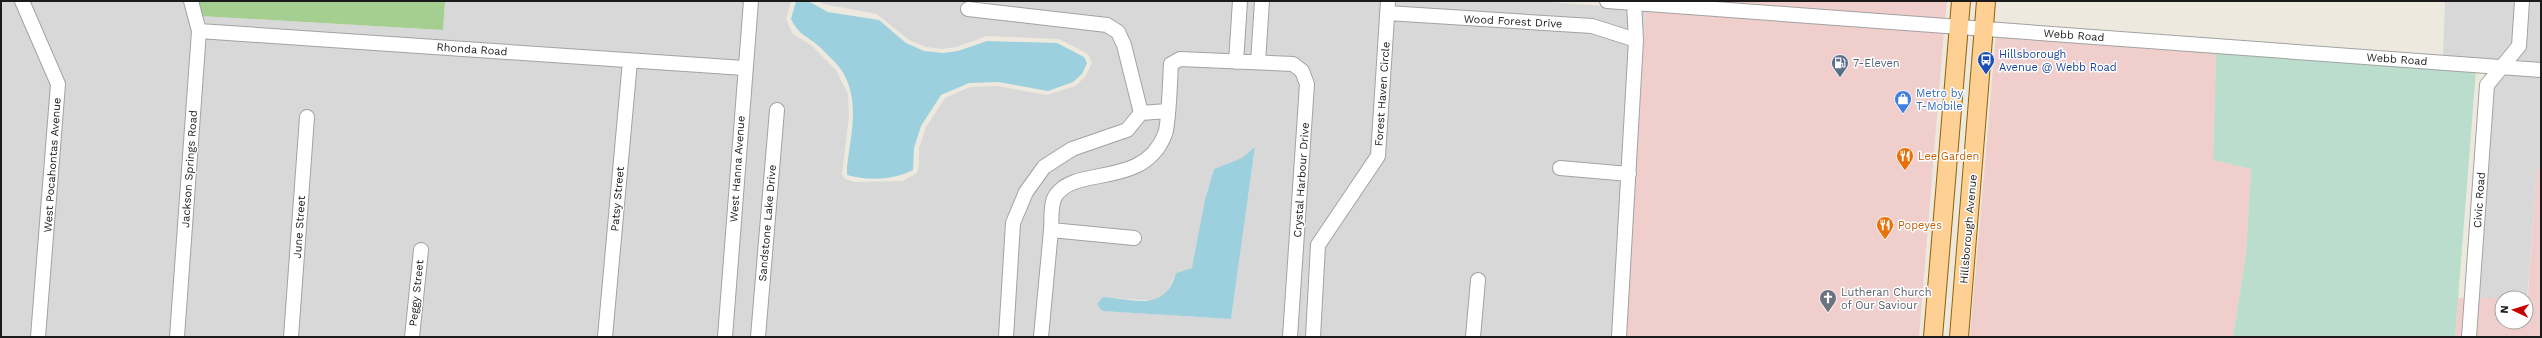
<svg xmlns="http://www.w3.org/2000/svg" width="2542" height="338" font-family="'Work Sans',sans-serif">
	<rect width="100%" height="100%" fill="#ede9df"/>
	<path fill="#d9d8d8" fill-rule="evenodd" d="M1 1H16L52 85 33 337H1Z
		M29 1H185L193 32 171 337H44L64 85Z
		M445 1H745L739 63 204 26 201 16 443 30Z
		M757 1H791L786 19 793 34 812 46 836 70 848 94 849 116 842 175 845 179 855 182 902 181 917 173 919 165V148L926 127 945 98 970 87 997 86 1047 95 1075 86 1085 77 1092 63 1088 54 1059 39 987 36 956 47 942 49 926 47 909 40 877 14 823 4 818 1H1534L1646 9 1632 215 1615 337H731ZM1255 148 1231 319 1102 311 1097 304 1103 297 1156 301 1165 295 1176 273 1193 268 1205 200 1214 169 1243 158Z
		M2445 1H2516L2513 44 2498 62 2443 57Z
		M2528 1H2541V65L2512 63Z
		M204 37 624 66 599 337H418L427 246 416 244 406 337H297L314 112 302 111 285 337H183Z
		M635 67 738 73 719 337H610Z
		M2504 72 2541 76V171H2537L2527 299 2478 298 2493 87Z"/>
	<path fill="#f0cecc" d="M1681 1H1947L1945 20Z
		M1646 9 1944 30 1919 337H1615L1632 215Z
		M1996 34 2216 51 2213 160 2251 169 2246 254 2233 337H1970Z
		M2537 170 2541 171V337H2475L2478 298H2502V322H2526Z
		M2458 298H2466L2463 337H2455Z"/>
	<path fill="#a4cf91" d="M198 1H445L443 30 201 16Z"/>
	<path fill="#bbddcd" d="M2216 51 2476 70 2455 337H2233L2246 254 2251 169 2213 160Z"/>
	<path fill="#9cd0de" d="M796 1H808L828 12 879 20 906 43 924 51 943 53 958 51 987 41 1057 43 1084 57 1087 63 1082 74 1073 82 1048 91 998 82 969 83 941 95 921 126 914 148 913 170C895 180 867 181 847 175V167C851 133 861 98 840 68 835 61 827 55 821 48 807 35 800 37 791 19Z
		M1255 147 1231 319 1102 311 1097 304 1103 297C1136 299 1164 313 1176 273L1192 268 1205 200 1214 169 1242 158Z"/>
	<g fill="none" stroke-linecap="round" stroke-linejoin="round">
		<defs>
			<path id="minor" d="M22 1 58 84 38 337
				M1607 1 2541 70
				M968 9 1107 25 1118 32 1124 45 1141 113
				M1387 13 1592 26 1636 40
				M199 31 744 68
				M1236 62 1240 1
				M1258 62 1262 1
				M1560 168 1629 174
				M1051 230C1052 220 1050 203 1056 195 1077 165 1144 189 1165 134 1169 124 1170 79 1171 64L1180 59 1293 64 1302 71 1307 84 1290 337
				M177 337 199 31 191 1
				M291 337 307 117
				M412 337 421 250
				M605 337 630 61
				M725 337 751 1
				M758 337 777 110
				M1006 337 1013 223 1026 192 1044 167 1072 149 1127 130 1141 113 1167 111
				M1041 337 1051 230 1134 238
				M1313 337 1318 245 1378 156 1388 1
				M1473 337 1478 280
				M1619 337 1636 40 1634 3
				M2469 337 2487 85 2519 46 2522 1"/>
			<path id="major" d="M1933 337 1961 1
				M1959 337 1986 1"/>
		</defs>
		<use href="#minor" stroke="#a2a2a2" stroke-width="16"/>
		<use href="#major" stroke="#926100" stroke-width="20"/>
		<use href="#minor" stroke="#fff" stroke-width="14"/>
		<use href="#major" stroke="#ffd093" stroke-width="18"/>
	</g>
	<defs>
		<symbol id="bus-pin" viewBox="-11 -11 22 30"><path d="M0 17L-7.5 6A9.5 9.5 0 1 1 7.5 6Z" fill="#1a4fb4" stroke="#fff"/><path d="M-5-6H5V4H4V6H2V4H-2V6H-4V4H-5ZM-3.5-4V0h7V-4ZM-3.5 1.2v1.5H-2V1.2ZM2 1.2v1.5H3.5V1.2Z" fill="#fff"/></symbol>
		<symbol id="fuel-pin" viewBox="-11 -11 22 30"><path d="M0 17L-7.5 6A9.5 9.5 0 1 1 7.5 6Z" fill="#5c6f8a" stroke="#fff"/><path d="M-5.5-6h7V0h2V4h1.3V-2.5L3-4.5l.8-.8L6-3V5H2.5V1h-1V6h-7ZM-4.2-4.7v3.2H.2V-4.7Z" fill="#fff"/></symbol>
		<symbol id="shop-pin" viewBox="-11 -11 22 30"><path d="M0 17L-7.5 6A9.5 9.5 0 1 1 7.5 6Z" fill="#3f7fe0" stroke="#fff"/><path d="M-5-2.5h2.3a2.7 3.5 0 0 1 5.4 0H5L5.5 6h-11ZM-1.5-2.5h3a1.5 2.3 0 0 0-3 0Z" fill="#fff"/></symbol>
		<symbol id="restaurant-pin" viewBox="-11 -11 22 30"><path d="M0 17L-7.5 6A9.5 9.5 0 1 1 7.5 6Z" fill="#e8710a" stroke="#fff"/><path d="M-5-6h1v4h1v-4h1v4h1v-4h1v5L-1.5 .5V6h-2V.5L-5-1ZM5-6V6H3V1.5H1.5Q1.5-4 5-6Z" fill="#fff"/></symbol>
		<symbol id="church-pin" viewBox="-11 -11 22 30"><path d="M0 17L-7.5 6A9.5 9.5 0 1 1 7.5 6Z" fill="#6b7280" stroke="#fff"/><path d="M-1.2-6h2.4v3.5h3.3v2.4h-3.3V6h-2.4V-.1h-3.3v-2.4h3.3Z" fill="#fff"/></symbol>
	</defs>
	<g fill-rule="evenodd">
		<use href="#bus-pin" x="1976" y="50" width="20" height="27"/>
		<use href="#fuel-pin" x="1830" y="53" width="20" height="27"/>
		<use href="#shop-pin" x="1893" y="89" width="20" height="27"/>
		<use href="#restaurant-pin" x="1895" y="146" width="20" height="27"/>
		<use href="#restaurant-pin" x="1875" y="215" width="20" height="27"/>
		<use href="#church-pin" x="1818" y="288" width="20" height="27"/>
	</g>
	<g text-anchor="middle" stroke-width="3" stroke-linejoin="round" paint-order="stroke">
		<g font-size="11" fill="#1b1b1b" stroke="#fff">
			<text transform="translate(1513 21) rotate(3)" y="4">Wood Forest Drive</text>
			<text transform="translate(2074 35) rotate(4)" y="4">Webb Road</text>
			<text transform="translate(472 49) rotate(4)" y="4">Rhonda Road</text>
			<text transform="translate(2397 59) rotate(4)" y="4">Webb Road</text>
			<text transform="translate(1382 94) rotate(-86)" y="4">Forest Haven Circle</text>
			<text transform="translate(52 165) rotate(-86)" y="4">West Pocahontas Avenue</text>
			<text transform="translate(189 169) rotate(-86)" y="4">Jackson Springs Road</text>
			<text transform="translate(737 169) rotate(-86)" y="4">West Hanna Avenue</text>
			<text transform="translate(1301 180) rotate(-86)" y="4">Crystal Harbour Drive</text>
			<text transform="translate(617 199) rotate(-85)" y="4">Patsy Street</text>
			<text transform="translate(2479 200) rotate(-86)" y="4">Civic Road</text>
			<text transform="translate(767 223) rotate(-85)" y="4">Sandstone Lake Drive</text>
			<text transform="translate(299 227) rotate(-86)" y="4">June Street</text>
			<text transform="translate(1968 229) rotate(-85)" y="4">Hillsborough Avenue</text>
			<text transform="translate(416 293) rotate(-84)" y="4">Peggy Street</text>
		</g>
		<g font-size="11" fill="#164399" stroke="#fff" text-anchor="start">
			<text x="1999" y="58">Hillsborough<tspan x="1999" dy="13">Avenue @ Webb Road</tspan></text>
		</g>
		<g font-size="11" fill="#4e5e75" stroke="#fff" text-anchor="start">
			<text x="1853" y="67">7-Eleven</text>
		</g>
		<g font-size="11" fill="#366cbe" stroke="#fff" text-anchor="start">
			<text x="1916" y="97">Metro by<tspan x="1916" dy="13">T-Mobile</tspan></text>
		</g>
		<g font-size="11" fill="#c56008" stroke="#fff" text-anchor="start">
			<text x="1918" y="160">Lee Garden</text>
			<text x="1898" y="229">Popeyes</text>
		</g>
		<g font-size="11" fill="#5b616d" stroke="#fff" text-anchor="start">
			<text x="1841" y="296">Lutheran Church<tspan x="1841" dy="13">of Our Saviour</tspan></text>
		</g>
	</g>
	<rect width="2542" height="338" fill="none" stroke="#1b1b1b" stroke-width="4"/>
	<g transform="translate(2514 310) rotate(274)"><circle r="19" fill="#ffffff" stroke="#a4a4a4"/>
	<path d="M0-3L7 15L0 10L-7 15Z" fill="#c60001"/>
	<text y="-6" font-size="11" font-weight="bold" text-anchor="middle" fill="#1b1b1b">N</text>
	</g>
</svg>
